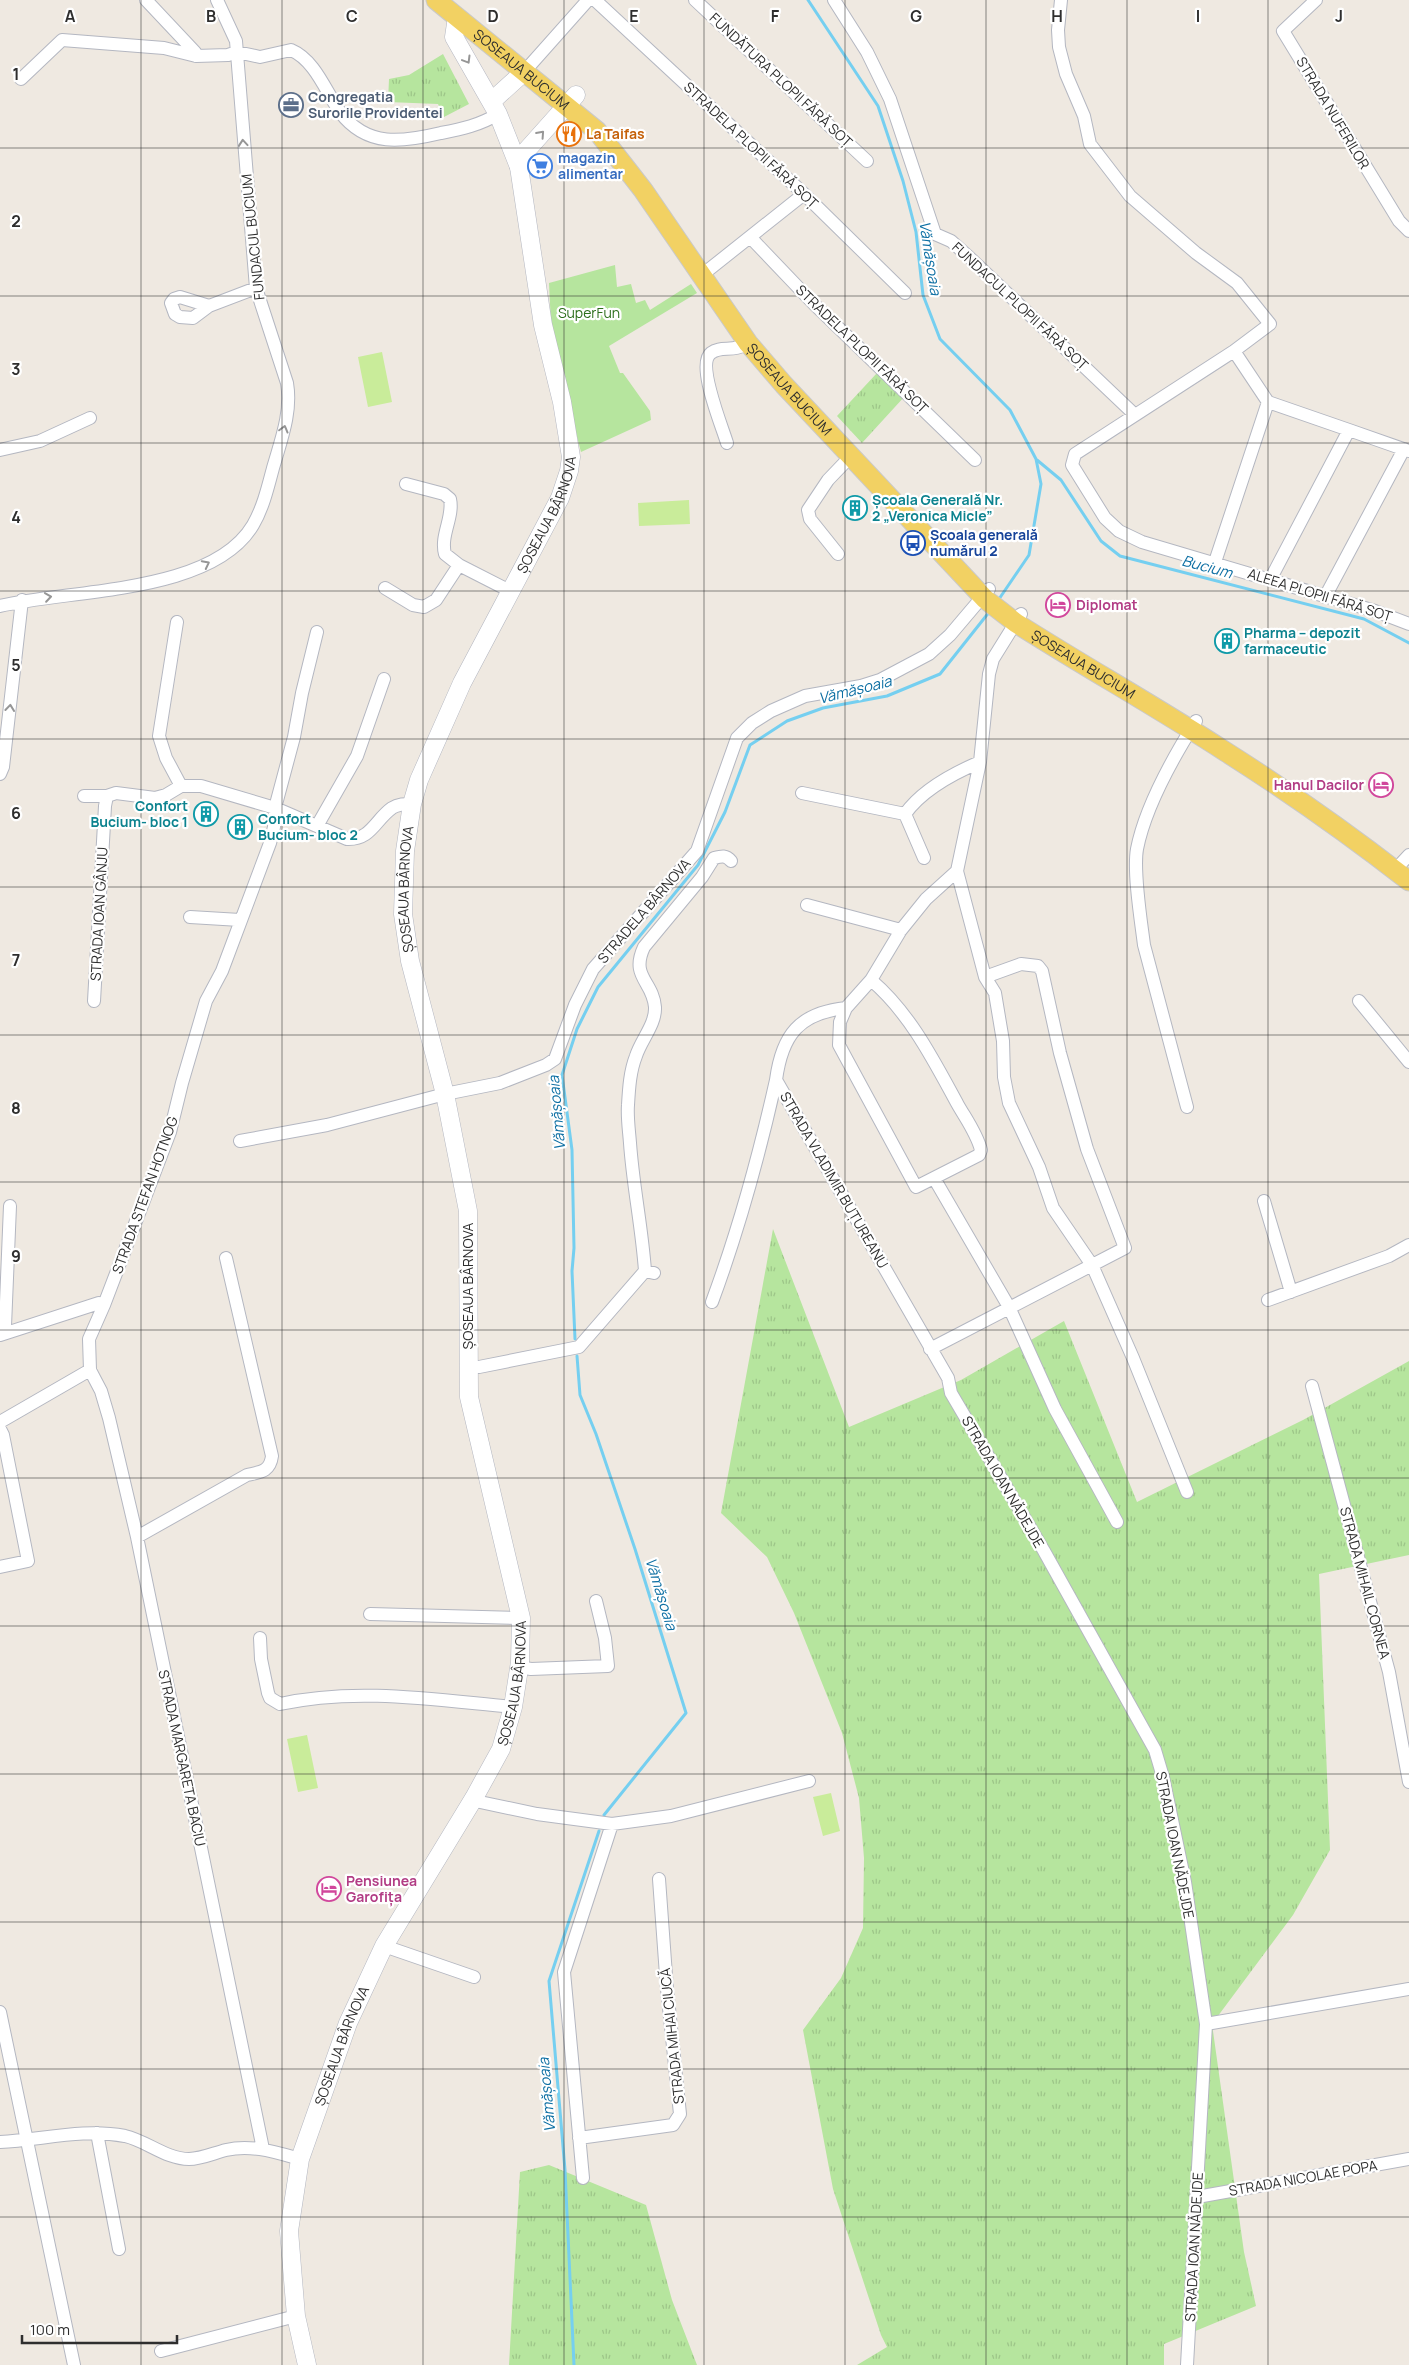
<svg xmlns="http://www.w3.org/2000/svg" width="1409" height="2365" font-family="Manrope,sans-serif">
	<defs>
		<pattern id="grass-tufts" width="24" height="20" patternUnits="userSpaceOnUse" patternTransform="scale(1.25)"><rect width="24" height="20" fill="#b6e59e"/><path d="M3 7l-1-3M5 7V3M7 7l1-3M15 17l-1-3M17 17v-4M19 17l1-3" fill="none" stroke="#9dc588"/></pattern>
	</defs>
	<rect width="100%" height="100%" fill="#efe9e1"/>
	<path fill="url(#grass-tufts)" d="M443 54 469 104 444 117 438 104 388 102 389 79 409 75Z
		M877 373 905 396 862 443 837 416Z
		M773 1229 849 1427 961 1380 1064 1321 1137 1502 1303 1420 1409 1361V1555L1319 1574 1330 1850 1293 1915 1212 2024 1244 2252 1256 2306 1164 2344V2365H857L887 2347 881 2335 833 2189 803 2030 841 1978 863 1928 864 1858 859 1798 842 1733 794 1613 767 1557 721 1513Z
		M549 2165 646 2205 672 2300 697 2365H509L520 2172Z"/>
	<path fill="#b6e59e" d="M615 265 617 287 631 284 636 303 645 300 650 310 691 284 697 293 609 346 620 373H623L650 411 651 420 581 452 566 395 551 325 549 283Z"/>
	<path fill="#c9ec9a" d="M382 352 392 402 368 407 358 357Z
		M689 500 690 524 639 526 638 503Z
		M307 1735 318 1788 298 1792 287 1739Z
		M831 1793 840 1831 823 1836 813 1797Z"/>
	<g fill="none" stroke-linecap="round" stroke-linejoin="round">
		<path stroke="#75cff0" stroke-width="3" d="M808 0 878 106 903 181 916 232 923 295 940 339 1010 410 1036 459 1041 484 1029 555 997 602
			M1037 460 1061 480 1101 541 1120 556 1364 619 1409 643
			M575 1339 572 1271 574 1248 572 1150 562 1075 577 1029 598 987 698 865 725 812 750 745 787 721 823 708 887 696 940 674 990 611
			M577 1356 580 1395 596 1434 635 1549 686 1713 604 1815
			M574 2365 565 2170 549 1981 599 1831"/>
		<defs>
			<path id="street" d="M146 0 195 52 196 56
				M595 0 804 194 905 293
				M695 0 867 161
				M834 0 867 52 890 99 935 234 951 241 970 258 1134 414
				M1061 0 1058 30 1059 47 1066 74 1084 116 1090 144 1130 196 1196 253 1237 283 1270 324 1234 351 1075 454 1072 465 1105 518 1119 531 1142 542 1375 611 1409 624
				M1316 0 1283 31 1399 221 1409 231
				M524 72 588 0
				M21 79 62 40 164 48 196 56 228 55 237 52 260 57 291 50C315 60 326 92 340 112 367 148 403 142 441 133 462 129 480 125 498 114
				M751 238 814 304 975 460
				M702 275 804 194
				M209 306 180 297 174 299 171 303 175 314 180 317 193 318 209 306 256 288
				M1234 351 1268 402 1349 430 1270 580
				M1349 430 1409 451
				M727 443C722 426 696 364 711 353 721 345 734 353 748 343
				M0 450 40 441 90 418
				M406 484 444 494 450 499C454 517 440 535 445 554L459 565 510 591
				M838 554 810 519 808 510 828 480 851 456
				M1215 562 1268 402
				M385 588 413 605 424 607 436 600 459 565
				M1325 597 1404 449
				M0 606C71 589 212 594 253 525 263 508 268 487 273 468 281 440 292 412 287 383L256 288 236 41 217 0
				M177 622 159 736 166 758 181 786
				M0 774 3 767 22 600
				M802 793 905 814C922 790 954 773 980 762
				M84 796H107L116 793 155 798 166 795 181 786H201L275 808 347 839C371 840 375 820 392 808 398 804 405 804 412 804
				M905 814 924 858
				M317 826 357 756 384 679
				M1395 870 1409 855
				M957 871 985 977 995 993 1003 1041 1004 1077 1009 1103 1039 1167 1053 1208 1092 1265 1133 1358 1187 1492
				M807 905 901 930
				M190 917 240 920
				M871 980C910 1013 934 1061 958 1105 966 1119 977 1134 981 1150L979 1155 916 1187 839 1045 840 1022 846 1008 871 980 901 930 926 899 957 871 980 762 989 674 993 659 1021 614
				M94 1001 105 806 107 796
				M1359 1001 1409 1062
				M846 1008C799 1013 782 1035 776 1080L948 1378 951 1393 1044 1551 1155 1750 1163 1777 1185 1882 1206 2024 1187 2365
				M1187 1107 1144 945C1141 921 1133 872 1137 849 1145 808 1174 756 1196 721
				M240 1141 327 1125 445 1094 500 1083 546 1065 555 1059 575 1005 593 969 697 851 737 738 752 723 771 711 805 696 861 686 880 680 929 654 950 635 989 589
				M934 1178 1009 1307 1055 1409 1117 1522
				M1264 1201 1291 1292
				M645 1271C642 1228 633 1186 630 1143 629 1130 627 1117 628 1105 629 1088 630 1071 636 1056 641 1040 656 1024 655 1007 653 981 630 977 644 947L702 877 714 858C722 856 726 855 731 861
				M1268 1300 1389 1256 1409 1245
				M712 1302C739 1229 759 1156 776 1080
				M8 1332 5 1326 10 1206
				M0 1335 99 1303 104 1305
				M930 1349 1125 1248 1087 1149 1060 1053 1042 971 1038 966 1021 964 985 977
				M468 1367H479L579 1347 645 1271 654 1273
				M90 1370 101 1391 109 1418 137 1537 263 2149
				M1312 1386 1389 1672 1409 1782
				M0 1422 90 1370 89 1339 104 1305 170 1132 182 1083 206 1001 222 971 270 843 274 827 275 808 294 737 302 693 317 632
				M0 1429 3 1435 28 1561 0 1567
				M137 1537 247 1475C260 1472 270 1472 272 1456L226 1258
				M370 1614 521 1618
				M260 1638 261 1659 268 1693 270 1698 280 1704C356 1687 436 1700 513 1707
				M519 1667 531 1669 608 1666 605 1638 596 1601
				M474 1798 480 1802 537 1814 612 1824 671 1816 809 1781
				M384 1946 474 1977
				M0 2012 74 2365
				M1206 2024 1409 1989
				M97 2133 119 2249
				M579 2138 673 2125 680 2114 667 1989 659 1879
				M0 2142C42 2140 82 2128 125 2136 147 2141 166 2159 189 2159 201 2159 214 2153 226 2150 251 2144 275 2152 300 2159
				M583 2178 564 1972 612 1824
				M1197 2197 1409 2159
				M161 2351 296 2316"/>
			<g id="secondary">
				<path d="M492 101 524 72"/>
				<path d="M519 167 526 151 576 95"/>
				<path id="s1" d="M307 2365 296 2316 289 2231 300 2159 348 2023 384 1946 474 1798 501 1749 513 1707 520 1662 521 1618 469 1397 468 1211 445 1094 410 961 403 914 405 851 412 804 419 780 462 683 560 498 569 471 571 457 562 402 543 325 519 167 498 114 454 37 457 17"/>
			</g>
			<g id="primary">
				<path id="s2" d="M436 0 597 131 643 190 748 343 784 385 985 599 1016 623C1085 667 1157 707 1226 752 1289 792 1350 835 1409 881"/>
			</g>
		</defs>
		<use href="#street" stroke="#b4b7c1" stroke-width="14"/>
		<use href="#secondary" stroke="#b4b7c1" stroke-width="19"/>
		<use href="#primary" stroke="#c9c9c9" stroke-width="21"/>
		<use href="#street" stroke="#fff" stroke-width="12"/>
		<use href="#secondary" stroke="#fff" stroke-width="18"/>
		<use href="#primary" stroke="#f2d163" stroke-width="19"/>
	</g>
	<defs><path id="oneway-chevron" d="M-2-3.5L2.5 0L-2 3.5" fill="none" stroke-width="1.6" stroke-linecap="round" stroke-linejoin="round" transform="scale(1.25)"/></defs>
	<g stroke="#969696">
		<use href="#oneway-chevron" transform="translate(467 60) rotate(59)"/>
		<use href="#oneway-chevron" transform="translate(541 134) rotate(-48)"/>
		<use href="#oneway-chevron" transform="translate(243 143) rotate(-95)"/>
		<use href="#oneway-chevron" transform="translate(284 429) rotate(-75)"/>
		<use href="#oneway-chevron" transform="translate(206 564) rotate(-27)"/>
		<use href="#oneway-chevron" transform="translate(48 597) rotate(-8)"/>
		<use href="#oneway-chevron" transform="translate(10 708) rotate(-84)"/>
	</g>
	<path fill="none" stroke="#2e2e2e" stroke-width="1" stroke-opacity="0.55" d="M141 0V2365M282 0V2365M423 0V2365M564 0V2365M704 0V2365M845 0V2365M986 0V2365M1127 0V2365M1268 0V2365M0 148H1409M0 296H1409M0 443H1409M0 591H1409M0 739H1409M0 887H1409M0 1035H1409M0 1182H1409M0 1330H1409M0 1478H1409M0 1626H1409M0 1774H1409M0 1922H1409M0 2069H1409M0 2217H1409"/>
	<defs>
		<symbol id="office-ring" viewBox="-11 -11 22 22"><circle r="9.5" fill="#fff" stroke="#5c6f8a" stroke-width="1.5"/><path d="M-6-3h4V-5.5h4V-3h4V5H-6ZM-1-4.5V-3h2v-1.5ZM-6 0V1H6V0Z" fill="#5c6f8a"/></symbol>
		<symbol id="restaurant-ring" viewBox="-11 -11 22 22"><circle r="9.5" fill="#fff" stroke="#e8710a" stroke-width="1.5"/><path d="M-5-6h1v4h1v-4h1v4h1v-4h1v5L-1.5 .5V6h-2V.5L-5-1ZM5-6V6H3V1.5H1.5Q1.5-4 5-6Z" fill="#e8710a"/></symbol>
		<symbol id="supermarket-ring" viewBox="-11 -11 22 22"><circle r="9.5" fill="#fff" stroke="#3f7fe0" stroke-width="1.5"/><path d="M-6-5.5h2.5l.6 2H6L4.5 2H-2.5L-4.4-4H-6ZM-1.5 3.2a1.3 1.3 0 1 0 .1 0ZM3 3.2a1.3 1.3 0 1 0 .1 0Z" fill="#3f7fe0"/></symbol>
		<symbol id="building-ring" viewBox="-11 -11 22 22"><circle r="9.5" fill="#fff" stroke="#0f9aa8" stroke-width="1.5"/><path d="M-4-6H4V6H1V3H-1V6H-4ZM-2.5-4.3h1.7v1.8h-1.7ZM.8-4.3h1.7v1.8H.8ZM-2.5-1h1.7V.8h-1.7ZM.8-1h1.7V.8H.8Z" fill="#0f9aa8"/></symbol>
		<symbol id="bus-ring" viewBox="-11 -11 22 22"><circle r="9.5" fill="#fff" stroke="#1a4fb4" stroke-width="1.5"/><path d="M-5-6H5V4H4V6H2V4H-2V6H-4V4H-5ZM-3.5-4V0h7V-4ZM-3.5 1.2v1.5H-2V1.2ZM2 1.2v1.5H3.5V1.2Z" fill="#1a4fb4"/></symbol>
		<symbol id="hotel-ring" viewBox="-11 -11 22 22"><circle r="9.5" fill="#fff" stroke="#d1479c" stroke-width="1.5"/><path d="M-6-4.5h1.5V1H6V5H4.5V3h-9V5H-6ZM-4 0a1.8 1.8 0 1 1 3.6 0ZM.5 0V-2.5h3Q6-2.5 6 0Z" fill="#d1479c"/></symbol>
	</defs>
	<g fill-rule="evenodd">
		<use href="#office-ring" x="277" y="91" width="28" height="28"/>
		<use href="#restaurant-ring" x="555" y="120" width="28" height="28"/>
		<use href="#supermarket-ring" x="526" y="152" width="28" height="28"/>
		<use href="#building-ring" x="841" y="494" width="28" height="28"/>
		<use href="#bus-ring" x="899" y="529" width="28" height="28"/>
		<use href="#hotel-ring" x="1044" y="591" width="28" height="28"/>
		<use href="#building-ring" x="1213" y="627" width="28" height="28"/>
		<use href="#hotel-ring" x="1367" y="771" width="28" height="28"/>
		<use href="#building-ring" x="192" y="800" width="28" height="28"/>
		<use href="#building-ring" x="226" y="813" width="28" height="28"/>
		<use href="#hotel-ring" x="315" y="1875" width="28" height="28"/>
	</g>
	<g text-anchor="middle" stroke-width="4.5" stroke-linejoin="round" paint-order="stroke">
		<g font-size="14" fill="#2e2e2e" stroke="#fff">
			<text dy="5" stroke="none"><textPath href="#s2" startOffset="110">ȘOSEAUA BUCIUM</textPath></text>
			<text transform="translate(781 80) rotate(43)" y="5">FUNDĂTURA PLOPII FĂRĂ SOȚ</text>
			<text transform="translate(1333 113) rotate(59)" y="5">STRADA NUFERILOR</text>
			<text transform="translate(751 145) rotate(43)" y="5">STRADELA PLOPII FĂRĂ SOȚ</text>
			<text transform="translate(253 237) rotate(-96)" y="5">FUNDACUL BUCIUM</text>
			<text transform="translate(1020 306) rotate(43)" y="5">FUNDACUL PLOPII FĂRĂ SOȚ</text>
			<text transform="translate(862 349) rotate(44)" y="5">STRADELA PLOPII FĂRĂ SOȚ</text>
			<text dy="5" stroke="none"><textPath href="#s2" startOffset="530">ȘOSEAUA BUCIUM</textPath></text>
			<text dy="5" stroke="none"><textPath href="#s1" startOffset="1948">ȘOSEAUA BÂRNOVA</textPath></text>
			<text transform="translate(1320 595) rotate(17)" y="5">ALEEA PLOPII FĂRĂ SOȚ</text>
			<text dy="5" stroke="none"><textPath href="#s2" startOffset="935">ȘOSEAUA BUCIUM</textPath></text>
			<text dy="5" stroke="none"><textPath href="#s1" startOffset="1542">ȘOSEAUA BÂRNOVA</textPath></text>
			<text transform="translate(644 911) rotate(-49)" y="5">STRADELA BÂRNOVA</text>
			<text transform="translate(99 914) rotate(-87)" y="5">STRADA IOAN GÂNJU</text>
			<text transform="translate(834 1180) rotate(60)" y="5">STRADA VLADIMIR BUȚUREANU</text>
			<text transform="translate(145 1195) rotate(-70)" y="5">STRADA STEFAN HOTNOG</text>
			<text transform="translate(468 1286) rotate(-90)" y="5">ȘOSEAUA BÂRNOVA</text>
			<text transform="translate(1003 1482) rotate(60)" y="5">STRADA IOAN NĂDEJDE</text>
			<text transform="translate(1365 1583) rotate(75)" y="5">STRADA MIHAIL CORNEA</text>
			<text dy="5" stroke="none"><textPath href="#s1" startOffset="734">ȘOSEAUA BÂRNOVA</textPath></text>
			<text transform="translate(182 1758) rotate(78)" y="5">STRADA MARGARETA BACIU</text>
			<text transform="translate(1175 1845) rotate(79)" y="5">STRADA IOAN NĂDEJDE</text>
			<text transform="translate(672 2036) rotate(-96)" y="5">STRADA MIHAI CIUCĂ</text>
			<text dy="5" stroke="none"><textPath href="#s1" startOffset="329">ȘOSEAUA BÂRNOVA</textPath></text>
			<text transform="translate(1303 2178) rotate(-10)" y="5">STRADA NICOLAE POPA</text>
			<text transform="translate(1194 2247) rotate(-87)" y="5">STRADA IOAN NĂDEJDE</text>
		</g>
		<g font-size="14" font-weight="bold" fill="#4e5e75" stroke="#fff" text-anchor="start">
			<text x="308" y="102">Congregatia<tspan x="308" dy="16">Surorile Providentei</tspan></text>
		</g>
		<g font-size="14" font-weight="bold" fill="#c56008" stroke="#fff" text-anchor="start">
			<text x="586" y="139">La Taifas</text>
		</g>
		<g font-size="14" font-weight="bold" fill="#366cbe" stroke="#fff" text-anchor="start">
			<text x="558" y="163">magazin<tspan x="558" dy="16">alimentar</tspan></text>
		</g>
		<g font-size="14" fill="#2c6e1b" stroke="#fff">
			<text x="589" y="318">SuperFun</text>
		</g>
		<g font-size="14" font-weight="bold" fill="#0d838f" stroke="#fff" text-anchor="start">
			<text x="872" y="505">Școala Generală Nr.<tspan x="872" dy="16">2 „Veronica Micle”</tspan></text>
			<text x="1244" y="638">Pharma – depozit<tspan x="1244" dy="16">farmaceutic</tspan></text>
			<text x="188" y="811" text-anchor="end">Confort<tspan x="188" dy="16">Bucium- bloc 1</tspan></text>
			<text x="258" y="824">Confort<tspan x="258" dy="16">Bucium- bloc 2</tspan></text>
		</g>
		<g font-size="14" font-weight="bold" fill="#164399" stroke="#fff" text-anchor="start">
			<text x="930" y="540">Școala generală<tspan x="930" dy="16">numărul 2</tspan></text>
		</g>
		<g font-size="14" font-weight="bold" fill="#b23c85" stroke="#fff" text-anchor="start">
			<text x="1076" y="610">Diplomat</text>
			<text x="1364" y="790" text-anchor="end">Hanul Dacilor</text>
			<text x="346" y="1886">Pensiunea<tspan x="346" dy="16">Garofița</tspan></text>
		</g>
		<g font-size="15" font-style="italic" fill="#0d6fa3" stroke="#fff">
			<text transform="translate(930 258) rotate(81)" y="5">Vămășoaia</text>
			<text transform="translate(1207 567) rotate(15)" y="5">Bucium</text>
			<text transform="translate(855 690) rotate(-14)" y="5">Vămășoaia</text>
			<text transform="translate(557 1113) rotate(-95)" y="5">Vămășoaia</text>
			<text transform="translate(661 1594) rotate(73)" y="5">Vămășoaia</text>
			<text transform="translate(547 2095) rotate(-95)" y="5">Vămășoaia</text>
		</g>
	</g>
	<g font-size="16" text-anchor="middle" font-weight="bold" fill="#2e2e2e" stroke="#fff" stroke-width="4.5" stroke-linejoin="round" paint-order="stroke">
		<text x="70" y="22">A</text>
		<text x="211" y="22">B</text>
		<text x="352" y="22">C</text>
		<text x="493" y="22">D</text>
		<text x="634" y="22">E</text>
		<text x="775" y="22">F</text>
		<text x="916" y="22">G</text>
		<text x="1057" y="22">H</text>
		<text x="1198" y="22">I</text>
		<text x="1339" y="22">J</text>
		<text x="16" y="80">1</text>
		<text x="16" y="227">2</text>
		<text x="16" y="375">3</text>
		<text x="16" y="523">4</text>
		<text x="16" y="671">5</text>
		<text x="16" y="819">6</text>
		<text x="16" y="966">7</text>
		<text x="16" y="1114">8</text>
		<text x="16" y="1262">9</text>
	</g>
	<path d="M22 2335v8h155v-8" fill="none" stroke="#2e2e2e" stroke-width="2.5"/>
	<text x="30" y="2335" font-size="15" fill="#2e2e2e" stroke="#ffffff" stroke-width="4" paint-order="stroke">100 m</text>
</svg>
